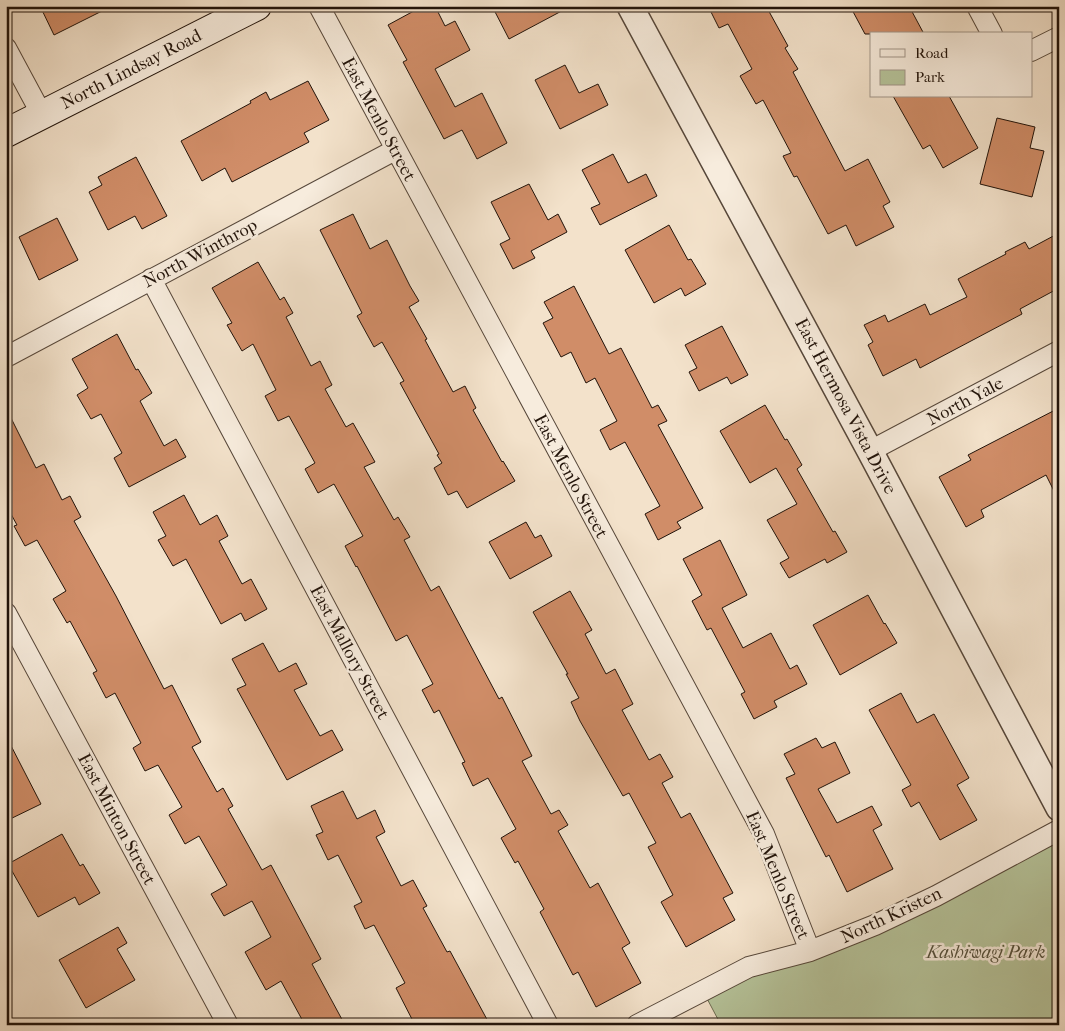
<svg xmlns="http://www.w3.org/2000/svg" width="1065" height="1031" font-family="'IM FELL French Canon',serif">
	<rect width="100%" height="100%" fill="#f3e2cb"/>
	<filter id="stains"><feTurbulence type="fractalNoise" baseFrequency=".004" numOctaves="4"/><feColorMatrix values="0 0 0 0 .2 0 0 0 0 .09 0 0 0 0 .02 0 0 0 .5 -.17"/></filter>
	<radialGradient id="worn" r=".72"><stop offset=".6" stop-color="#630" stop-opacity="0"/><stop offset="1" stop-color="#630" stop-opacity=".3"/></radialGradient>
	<path fill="#b6c49b" stroke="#6c6c52" d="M1059 830V1025H721L703 991 810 951Z"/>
	<path fill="#d08d68" stroke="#21130a" d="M40 6H112L54 35Z
		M423 6H435L445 26 455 21 470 50 435 69 455 107 482 93 507 143 477 159 462 130 444 139 403 62 407 60 388 25Z
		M492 6H571L509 39Z
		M708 6H766L788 46 785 48 798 69 793 72 845 171 868 159 890 202 883 206 894 227 856 246 846 225 828 234 797 176 794 177 783 156 791 153 763 100 756 104 740 76 752 69 728 24 719 28Z
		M850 6H909L924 34H865Z
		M565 65 579 93 598 84 608 105 560 129 535 80Z
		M308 81 329 120 304 133 309 142 232 182 225 168 202 181 181 141 251 103 250 101 266 92 270 100Z
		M893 96H949L978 148 943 168 930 145 923 149Z
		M997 118 1035 127 1030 148 1044 151 1032 197 980 184Z
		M613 154 628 183 646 174 657 196 600 225 591 208 600 204 582 170Z
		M136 157 167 216 142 229 135 216 108 230 89 192 102 185 98 177Z
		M529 184 548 220 558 214 567 232 531 251 535 258 513 269 500 244 510 239 491 202Z
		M353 214 370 249 387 240 410 286 419 301 409 307 427 339 425 340 453 392 465 386 476 408 473 410 502 462 503 461 515 481 467 508 457 491 448 495 434 468 442 463 437 455 439 454 400 383 404 381 382 342 374 347 357 316 362 313 320 230Z
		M57 218 78 260 39 280 19 237Z
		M669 225 688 260 691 259 706 284 685 296 681 288 654 303 625 250Z
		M1059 233V288L1020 309 1022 314 920 368 916 359 883 376 868 345 873 342 864 325 885 315 888 322 925 304 930 315 967 297 958 279 1006 254 1005 252 1025 242 1029 249Z
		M258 262 280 300 284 297 293 313 286 317 311 366 320 361 332 385 325 389 346 427 353 423 375 462 364 467 394 520 398 517 410 537 404 540 431 591 439 586 499 699 502 697 532 756 522 761 551 814 559 810 568 825 558 831 590 888 598 883 630 943 622 948 641 983 596 1007 578 972 573 975 540 912 544 909 518 861 515 863 501 838 516 829 488 778 473 786 462 763 465 762 439 710 434 713 422 690 433 684 407 635 396 641 357 566 356 567 345 546 363 536 334 484 318 493 305 469 315 463 289 416 278 421 265 396 276 390 253 344 242 351 227 325 232 323 212 288Z
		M574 286 609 354 621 348 652 408 658 405 667 421 658 425 703 508 677 522 681 528 658 540 645 514 660 506 625 442 610 450 600 430 617 421 595 378 586 383 571 352 561 357 543 323 553 318 544 302Z
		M722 326 748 375 731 384 727 377 699 391 689 372 697 368 685 345Z
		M117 334 136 370 138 369 152 393 140 401 164 446 176 439 186 457 129 487 114 458 122 453 101 414 91 419 77 395 88 388 72 359Z
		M765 405 785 440 787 439 802 465 797 469 833 532 835 531 847 552 827 563 825 559 789 578 780 563 789 558 767 520 797 504 776 468 750 483 720 431Z
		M6 408 36 468 44 464 62 500 70 496 81 517 74 521 116 596 164 689 172 685 201 742 192 747 217 792 223 788 233 806 228 809 262 870 271 865 321 959 312 964 345 1025H305L281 981 266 990 245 952 271 937 252 901 224 916 211 894 227 885 199 836 185 844 169 815 182 807 158 765 145 771 133 748 141 743 115 693 106 698 93 673 97 671 70 621 67 623 53 599 66 591 37 540 25 546 14 526 17 525 6 505Z
		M1059 408V501L1046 475 981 510 984 517 966 527 939 477 971 460 968 455Z
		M184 495 200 525 217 515 228 536 219 541 242 584 251 579 267 609 245 621 241 613 221 624 186 559 173 566 158 540 166 536 153 512Z
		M526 522 535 538 541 535 552 556 510 579 489 542Z
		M720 540 747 595 722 608 743 648 771 633 790 669 797 665 807 684 774 701 777 707 754 719 741 694 745 692 711 628 707 630 692 601 702 595 683 559Z
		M570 591 592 630 585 634 606 674 615 669 633 704 622 710 649 760 660 754 673 777 662 783 681 818 690 813 733 893 723 898 735 920 686 947 661 902 673 895 648 847 656 843 629 793 623 796 580 721 571 702 579 698 566 674H568L533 612Z
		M868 595 884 624 885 623 897 643 840 675 813 625Z
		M263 643 279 672 296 663 307 684 294 690 320 736 332 730 343 750 287 780 237 689 246 685 232 659Z
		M901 693 917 723 934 714 969 778 957 785 977 820 940 840 919 802 911 807 902 790 911 785 869 710Z
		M6 736 41 804 6 821Z
		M816 738 822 748 835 742 850 773 818 789 837 823 872 806 882 825 873 830 893 869 847 892 829 855 826 857 786 778 795 774 784 754Z
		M343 791 357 819 375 810 385 832 376 837 401 886 413 880 427 906 423 908 447 952 450 951 490 1025H415L396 988 405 983 374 925 365 929 354 906 362 902 338 855 328 860 316 835 323 832 311 806Z
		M62 834 80 866 83 864 100 893 79 905 75 897 38 917 8 864Z
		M118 927 127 943 117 949 135 980 86 1008 59 960Z"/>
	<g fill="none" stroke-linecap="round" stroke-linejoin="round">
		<defs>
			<path id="minor" d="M319 6 764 834 810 951
				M977 6 992 34
				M6 48 42 115
				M1031 51 1059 37
				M151 279 548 1025
				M6 357 395 150
				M870 451 1059 351
				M6 613 228 1025
				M637 1025 749 967 810 951 875 925 936 896 1059 830"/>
			<path id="tertiary" d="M630 6 870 451 1059 808"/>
			<path id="secondary" d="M6 133 257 6"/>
		</defs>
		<use href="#minor" stroke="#56473a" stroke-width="22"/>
		<use href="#tertiary" stroke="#56473a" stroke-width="28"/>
		<use href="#secondary" stroke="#21130a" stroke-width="30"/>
		<use href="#minor" stroke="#f7ecdd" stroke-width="20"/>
		<use href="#tertiary" stroke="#f7ecdd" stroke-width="25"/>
		<use href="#secondary" stroke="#f7ecdd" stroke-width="28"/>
	</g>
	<g text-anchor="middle" stroke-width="5" stroke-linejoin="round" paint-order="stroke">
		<g font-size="18" fill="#21130a" stroke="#f7ecdd">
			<text transform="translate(131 69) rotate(-27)" y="6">North Lindsay Road</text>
			<text transform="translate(379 119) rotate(62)" y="6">East Menlo Street</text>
			<text transform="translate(200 253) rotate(-28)" y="6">North Winthrop</text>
			<text transform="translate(965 401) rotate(-28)" y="6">North Yale</text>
			<text transform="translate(846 406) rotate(62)" y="6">East Hermosa Vista Drive</text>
			<text transform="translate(571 476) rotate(62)" y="6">East Menlo Street</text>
			<text transform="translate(350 652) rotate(62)" y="6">East Mallory Street</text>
			<text transform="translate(117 819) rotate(62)" y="6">East Minton Street</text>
			<text transform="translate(778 875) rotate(67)" y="6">East Menlo Street</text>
			<text transform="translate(891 915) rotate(-25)" y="6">North Kristen</text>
		</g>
		<g font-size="18" font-style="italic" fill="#55513d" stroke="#f7ecdd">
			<text x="986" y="958">Kashiwagi Park</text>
		</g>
	</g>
	<rect width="1065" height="1031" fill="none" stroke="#f3e2cb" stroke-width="25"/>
	<rect x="8" y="8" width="1050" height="1016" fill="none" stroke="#21130a" stroke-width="2.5"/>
	<rect x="12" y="12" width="1040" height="1006" fill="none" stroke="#21130a"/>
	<rect x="870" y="32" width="162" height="65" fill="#f7ecdd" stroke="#a19589"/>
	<rect x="880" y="49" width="25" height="8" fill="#f7ecdd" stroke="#a19589"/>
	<text x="915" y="58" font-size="15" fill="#21130a">Road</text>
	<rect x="880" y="70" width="25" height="15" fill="#b6c49b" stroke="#a19589"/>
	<text x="915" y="82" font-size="15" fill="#21130a">Park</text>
	<rect width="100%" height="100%" filter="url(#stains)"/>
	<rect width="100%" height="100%" fill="url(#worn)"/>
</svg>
